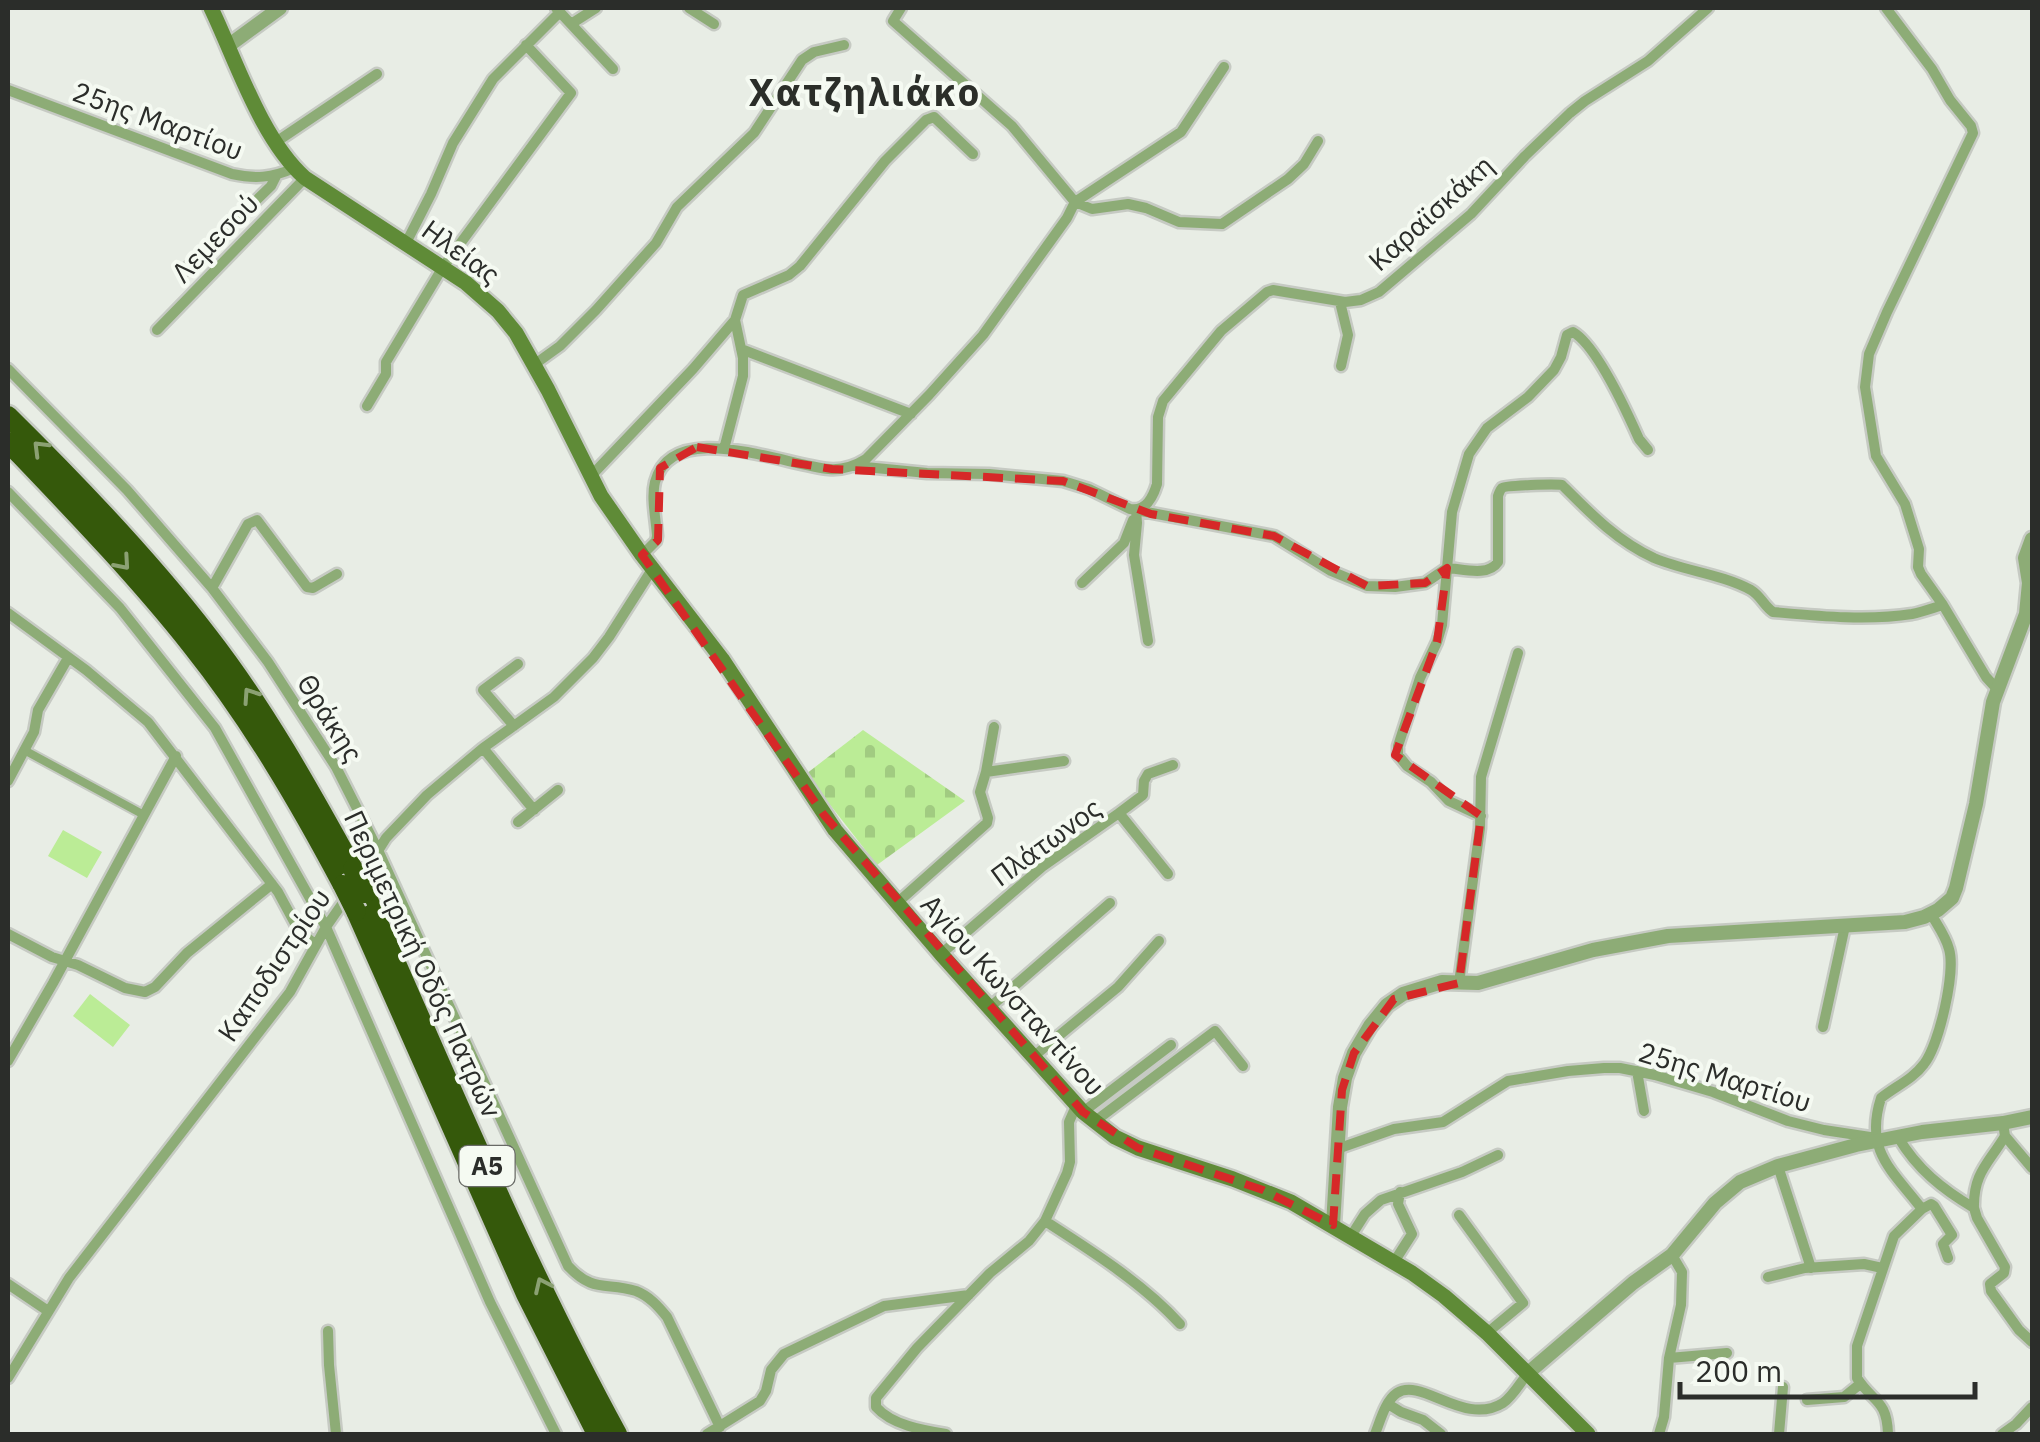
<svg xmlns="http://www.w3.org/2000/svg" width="2040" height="1442" font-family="'IBM Plex Sans',sans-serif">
	<defs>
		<pattern id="cemetery-stones" width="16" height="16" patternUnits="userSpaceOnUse" patternTransform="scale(2.5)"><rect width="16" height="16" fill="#bbec96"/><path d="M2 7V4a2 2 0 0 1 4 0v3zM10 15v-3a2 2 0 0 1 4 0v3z" fill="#a1cb81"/></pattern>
	</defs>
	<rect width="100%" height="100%" fill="#e8ede5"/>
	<path fill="#bbec96" d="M63 830 102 852 87 878 48 856Z
		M90 994 130 1025 113 1047 73 1016Z"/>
	<path fill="url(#cemetery-stones)" d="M863 730 965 801 877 865 806 774Z"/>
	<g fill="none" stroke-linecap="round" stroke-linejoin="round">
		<defs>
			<path id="pedestrian" d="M24 750 144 815"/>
			<path id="minor" d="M556 8 613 69
				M689 8 714 24
				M901 8 893 21 1012 126 1075 202 1092 209 1128 204 1146 208 1179 222 1222 224 1288 179 1304 164 1318 141
				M1886 8 1932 69 1950 100 1971 126 1973 133 1887 312 1869 354 1865 387 1876 456 1905 504 1919 549 1918 567 1921 574 1943 605 1986 677 1997 689
				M571 24 596 8
				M8 90 232 174C255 179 272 178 294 168
				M276 142 377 74
				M406 243 431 194 453 143 493 79 560 12
				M184 271 271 186 276 176
				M1340 302 1348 335 1341 366
				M157 330 305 178
				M741 349 911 414
				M535 364 560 346 596 310 656 243 677 207 754 133 802 60 814 52 844 45
				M8 369 127 490 212 588 268 662 336 767 378 850 568 1266C593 1293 606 1282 636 1291 649 1296 658 1306 667 1317L720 1427
				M367 406 386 374V362L443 267 571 93 526 45
				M724 449 743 376V358L735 320
				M855 466 927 473 989 474 1063 481 1089 489 1130 509C1146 512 1153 497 1157 484L1158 417 1163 401 1221 331 1267 292 1273 290 1345 302 1361 300 1379 292 1471 214 1525 156 1570 113 1585 101 1648 61 1708 8
				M590 477 693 369 735 320 743 295 789 275 800 266 885 161 926 120 934 117 973 154
				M8 492 120 608 215 728 326 927 490 1302 556 1434
				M1136 510 1274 536 1331 571 1367 586 1395 587 1425 583 1447 568
				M1136 510 1137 523 1134 555 1148 641
				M642 555 656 541 657 536C656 519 651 498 655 482 672 417 784 465 829 469 842 470 855 466 866 459L929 395 983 335 1067 218 1075 202 1181 132 1224 67
				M1447 568C1463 569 1488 577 1498 562V496C1499 493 1500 490 1502 488 1506 485 1555 484 1562 485 1590 513 1617 541 1654 558 1685 571 1721 574 1751 590 1761 596 1764 606 1773 612 1818 616 1867 621 1912 614 1922 612 1933 608 1943 605
				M1082 583 1124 543 1133 520
				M212 588 248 524 257 520 307 587 313 588 337 574
				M8 613 86 670 148 722 278 892 299 931 316 945
				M514 726 483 690 518 664
				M483 748 534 810
				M986 772 994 727
				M8 781 34 732 38 710 68 658
				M1119 813 1143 795 1144 781 1148 774 1173 765
				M1481 816 1449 801 1431 782 1407 766 1398 755V746L1420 678 1437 642 1442 625 1452 512 1469 454 1487 428 1528 397 1554 370 1561 357 1567 335 1573 332C1597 346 1627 412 1639 439L1648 450
				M518 822 558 790
				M359 881 386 838 427 795 483 748 554 697 593 658 609 637 653 568
				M897 903 987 823 988 818 980 792 986 772 1064 761
				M1931 914C1938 926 1946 937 1949 949 1956 972 1939 1045 1924 1064 1913 1079 1896 1086 1881 1098 1864 1151 1892 1170 1922 1209L1931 1204 1934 1206 1952 1235 1943 1244 1948 1258
				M8 934 52 957 78 965 125 988 145 992 155 987 187 953 272 884
				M941 954 1042 867 1119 813 1168 874
				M1459 983 1480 828 1481 777 1518 653
				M989 1008 1110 903
				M1823 1027 1845 926
				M1033 1057 1118 987 1159 941
				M8 1061 53 983 176 756
				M1637 1071 1644 1111
				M1083 1112 1171 1045
				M1094 1122 1215 1031 1243 1066
				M2005 1136 2032 1168
				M1898 1137C1917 1169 1942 1189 1974 1208L1977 1218 2005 1267 2004 1273 1990 1284 1991 1291 2019 1330 2032 1342
				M1337 1149 1394 1129 1443 1122 1508 1081 1568 1071 1604 1068H1620L1655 1075 1713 1092 1788 1121 1824 1130 1870 1137 1874 1141
				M1778 1166 1811 1268
				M1974 1208C1973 1173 1989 1163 2005 1136L2003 1123
				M1459 1215 1523 1303 1487 1333
				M1045 1221C1090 1250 1144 1284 1180 1324
				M1351 1236 1365 1214 1381 1200 1462 1172 1498 1155
				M1394 1262 1412 1234 1398 1204 1400 1192
				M1768 1277 1805 1268 1864 1264 1882 1268
				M8 1284 48 1311
				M328 1331 329 1365 336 1434
				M1669 1358 1727 1353
				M8 1378 69 1278 290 992 326 927 349 894
				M1807 1400 1844 1397 1860 1384
				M1388 1404 1401 1412 1423 1420 1441 1434
				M707 1434 760 1401 766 1391 771 1370 784 1354 884 1306 969 1295
				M946 1434C922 1430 892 1425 876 1407V1398L917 1348 990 1273 1029 1241 1045 1221 1067 1173 1070 1162 1069 1122 1076 1106
				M1375 1434C1380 1422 1385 1401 1397 1393 1422 1377 1464 1427 1503 1403 1513 1396 1520 1383 1528 1373
				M1659 1434 1664 1417 1669 1358 1681 1305 1682 1272 1672 1255
				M1779 1434 1783 1387
				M1888 1434C1887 1399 1873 1403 1857 1378V1346L1894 1236 1922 1209
				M2002 1434 2016 1424 2032 1407"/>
			<path id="tertiary" d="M228 46 280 8
				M1333 1225 1340 1107 1345 1078 1354 1053 1370 1026 1387 1005 1403 994 1442 982 1478 983 1593 950 1668 936 1905 922 1924 917 1938 910 1952 898 1956 888 1976 804 1993 702 2026 614 2029 583 2025 558 2032 539
				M1528 1373 1633 1283 1672 1255 1715 1203 1740 1182 1778 1166 1856 1145 1922 1132 2003 1123 2032 1117"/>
			<path id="secondary" d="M211 8C236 60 261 139 305 178L466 283 498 311 516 333 548 390 601 496 642 555 722 659 835 830 941 954 1083 1112 1115 1137 1138 1148 1233 1179 1291 1202 1412 1273 1444 1296 1487 1333 1588 1434"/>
			<path id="motorway" d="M8 416C78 485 148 558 208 636 264 708 309 789 353 869
				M8 442C71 508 135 574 192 646 251 720 299 802 343 885
				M365 893C446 1075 522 1260 617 1434
				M356 911 526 1294 597 1434"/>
		</defs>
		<use href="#pedestrian" stroke="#c6cac3" stroke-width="12"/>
		<use href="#minor" stroke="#c6cac3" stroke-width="15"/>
		<use href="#tertiary" stroke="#c6cac3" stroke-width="19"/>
		<use href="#secondary" stroke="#c6cac3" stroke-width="20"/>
		<use href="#motorway" stroke="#c6cac3" stroke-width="25"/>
		<use href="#pedestrian" stroke="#8dac76" stroke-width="8"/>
		<use href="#minor" stroke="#8dac76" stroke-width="10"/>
		<use href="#tertiary" stroke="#8dac76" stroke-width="14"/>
		<use href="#secondary" stroke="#5f8b37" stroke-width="15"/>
		<use href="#motorway" stroke="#35590b" stroke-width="20"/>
		<defs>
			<path id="motorway-bridge" d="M353 869 365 893
				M343 885 356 911"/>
		</defs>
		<use href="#motorway-bridge" stroke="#c6cac3" stroke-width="25" stroke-linecap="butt"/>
		<use href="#motorway-bridge" stroke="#35590b" stroke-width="20"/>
	</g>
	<defs><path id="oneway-chevron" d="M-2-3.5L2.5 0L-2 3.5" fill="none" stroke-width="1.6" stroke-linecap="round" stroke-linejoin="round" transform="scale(2.5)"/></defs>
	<g stroke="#8ba173">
		<use href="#oneway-chevron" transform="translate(40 448) rotate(-135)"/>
		<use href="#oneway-chevron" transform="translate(123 563) rotate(49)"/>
		<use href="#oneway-chevron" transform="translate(250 695) rotate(-124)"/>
		<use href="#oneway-chevron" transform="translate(542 1285) rotate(-115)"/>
	</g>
	<path fill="none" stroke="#d62828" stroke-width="8" stroke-dasharray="20 12" stroke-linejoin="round" d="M697 447 832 469 1063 481 1151 514 1274 536 1367 586 1425 583 1447 568 1437 642 1395 755 1481 816 1459 983 1394 999 1354 1053 1342 1090 1333 1225 1263 1190 1138 1148 1083 1112 824 815 642 555 658 540 660 468Z"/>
	<g text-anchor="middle" stroke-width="8" stroke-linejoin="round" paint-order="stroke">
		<rect fill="#f5faf2" stroke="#686a66" stroke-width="2.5" x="459.5" y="1146" width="55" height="40" rx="8"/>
		<g font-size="25" font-weight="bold" fill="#2b2d2a">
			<text x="487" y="1175">Α5</text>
		</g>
		<g font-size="28" fill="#2b2d2a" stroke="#f5faf2">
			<text transform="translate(158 121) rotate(20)" y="10">25ης Μαρτίου</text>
			<text transform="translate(1431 213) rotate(-42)" y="10">Καραϊσκάκη</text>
			<text transform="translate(215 238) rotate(-46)" y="10">Λεμεσού</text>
			<text transform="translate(461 252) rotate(36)" y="10">Ηλείας</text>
			<text transform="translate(330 718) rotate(58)" y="10">Θράκης</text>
			<text transform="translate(1046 842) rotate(-36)" y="10">Πλάτωνος</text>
			<text transform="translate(423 964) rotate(65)" y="10">Περιμετρική Οδός Πατρών</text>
			<text transform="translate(274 965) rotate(-56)" y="10">Καποδιστρίου</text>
			<text transform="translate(1013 995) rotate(48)" y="10">Αγίου Κωνσταντίνου</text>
			<text transform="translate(1725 1077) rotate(17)" y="10">25ης Μαρτίου</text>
		</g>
		<g font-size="38" font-weight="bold" letter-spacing="2.5" fill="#2b2e29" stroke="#f5faf2">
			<text x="865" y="106">Χατζηλιάκο</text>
		</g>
	</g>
	<rect width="2040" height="1442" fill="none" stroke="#2b2d2a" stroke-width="20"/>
	<path d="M1680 1382v15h295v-15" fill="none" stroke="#2b2d2a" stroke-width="5"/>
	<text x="1695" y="1382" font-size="30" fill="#2b2d2a" stroke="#f5faf2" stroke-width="8" paint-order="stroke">200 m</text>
</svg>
